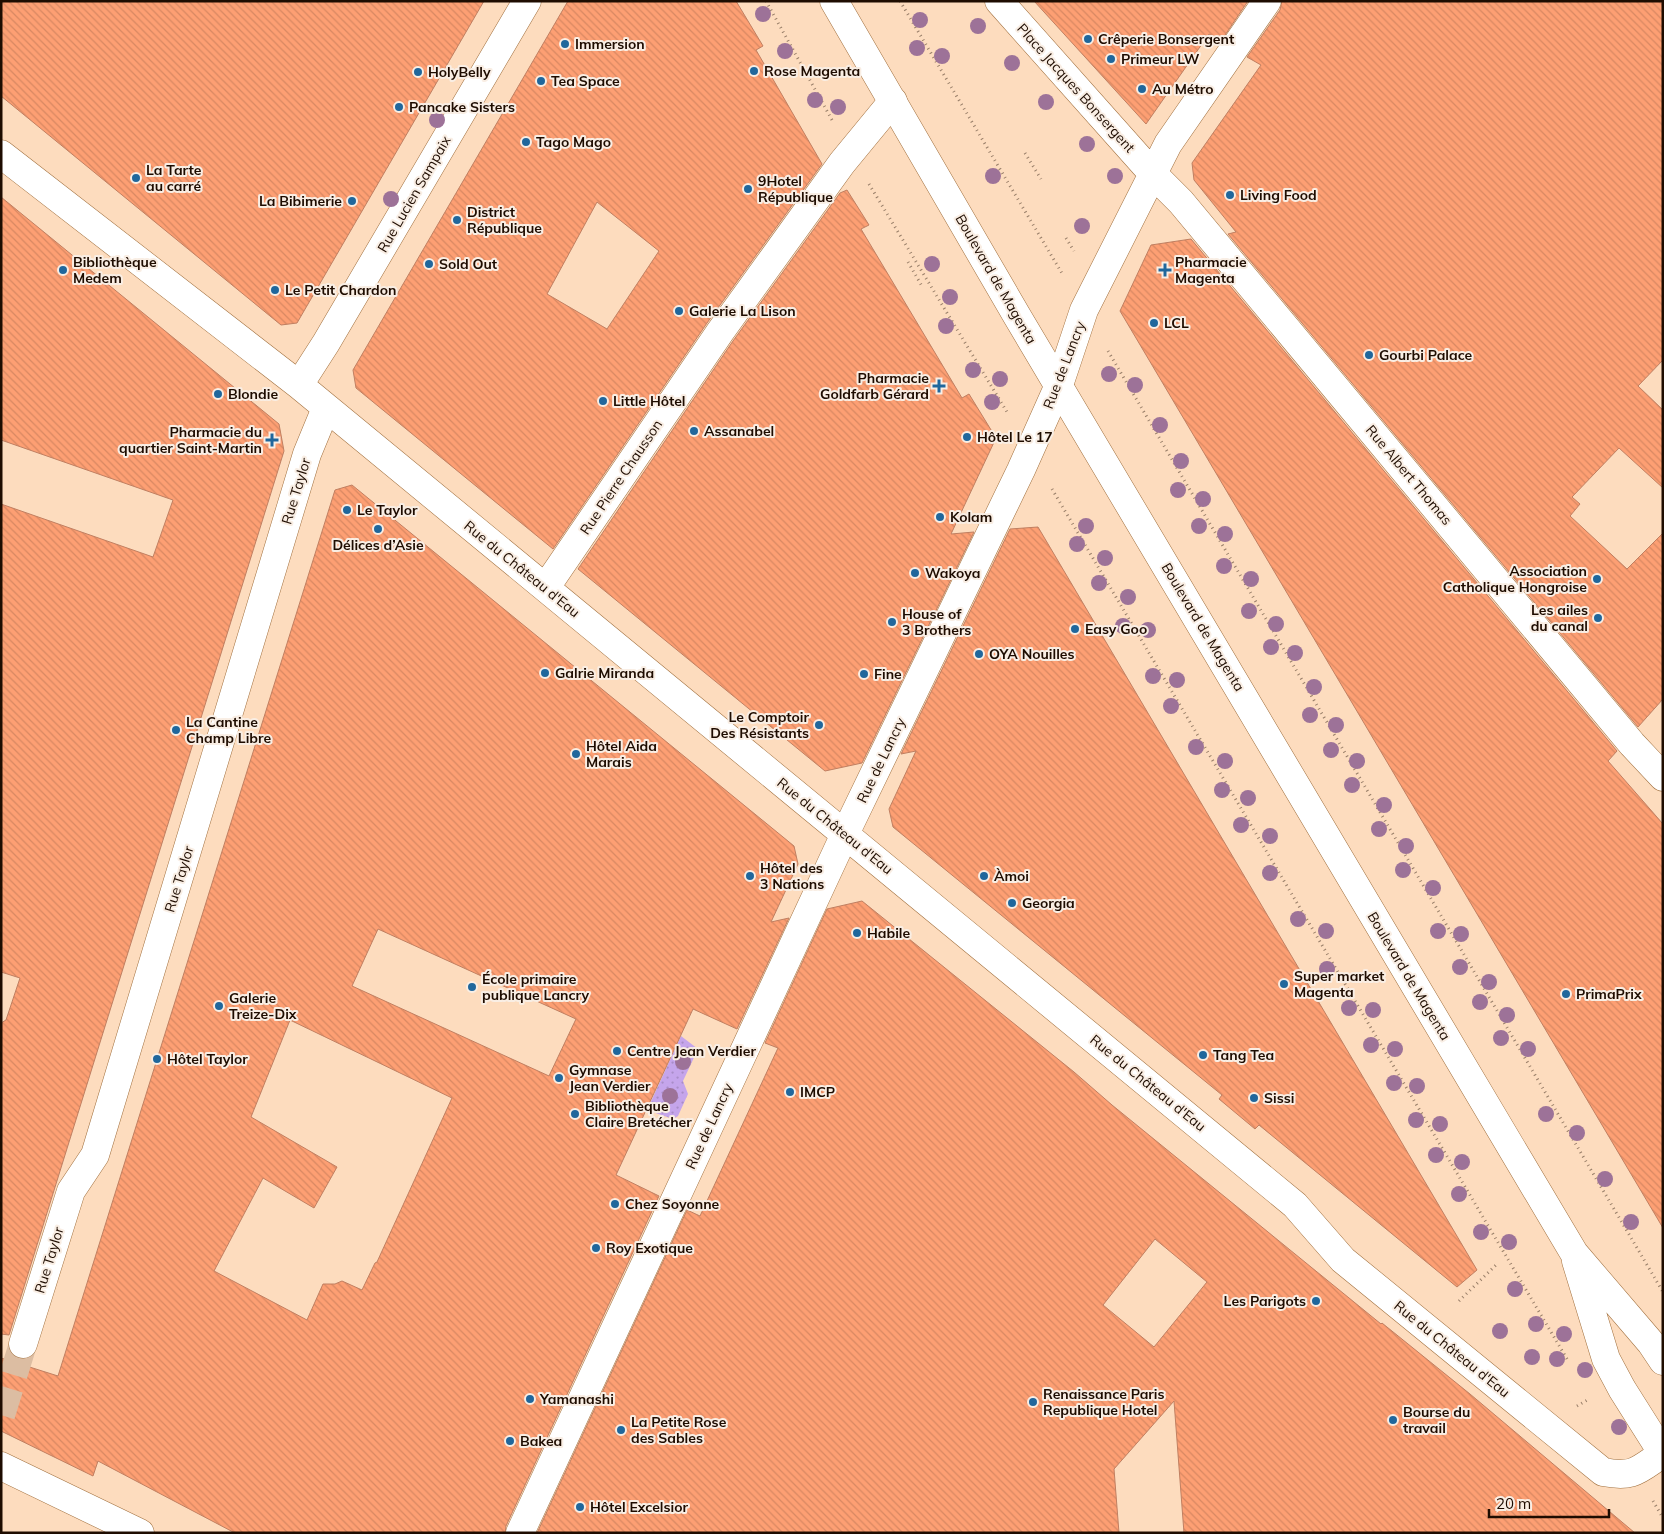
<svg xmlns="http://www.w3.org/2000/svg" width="1664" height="1534" font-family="Mulish,sans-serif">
	<defs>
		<pattern id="grass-dots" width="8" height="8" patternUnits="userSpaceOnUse" patternTransform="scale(1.25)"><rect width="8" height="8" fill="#c5a5eb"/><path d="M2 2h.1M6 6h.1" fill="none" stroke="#a98dc8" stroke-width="1.8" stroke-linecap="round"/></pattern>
		<pattern id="building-back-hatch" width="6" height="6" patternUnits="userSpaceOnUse" patternTransform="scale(1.25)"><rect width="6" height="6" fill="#fd9f73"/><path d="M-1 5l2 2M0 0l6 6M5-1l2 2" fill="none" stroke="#d88862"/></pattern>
	</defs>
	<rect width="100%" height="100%" fill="#fddcbe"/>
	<path fill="url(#grass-dots)" d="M681 1036 698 1049 683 1081 688 1094 678 1116 673 1119 647 1110Z"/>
	<path fill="url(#building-back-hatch)" stroke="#c07f61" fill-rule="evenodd" d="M1 1H484L297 323 281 325 1 96Z
		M568 1H736L763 46 756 50 822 164 707 323 553 549 356 388 353 370ZM597 202 659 251 607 329 547 294Z
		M1034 1H1248L1221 41 1209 34 1146 124Z
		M1282 1H1663V360L1638 386 1663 410V488L1619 448 1572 497 1580 504 1570 516 1627 569 1663 533V699L1638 727 1228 234 1236 232 1194 180 1192 163 1261 65 1247 57 1280 10Z
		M847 190 869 225 861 229 962 398 969 394 996 438 951 534 974 532 862 763 825 771 578 569 733 341 840 193Z
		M1 197 279 424 284 451 9 1335 1 1334V1023L6 1020 20 978 1 972V504L153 557 173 500 1 440Z
		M1191 239 1617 751 1608 761 1663 824V1228L1120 311 1151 245Z
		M352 485 794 846 798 864 771 922 789 918 737 1029 693 1009 616 1175 659 1196 506 1526 505 1533H235L98 1461 93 1476 1 1431V1358L58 1376 335 490ZM378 929 576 1019 549 1076 352 986ZM290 1020 452 1098 377 1262 375 1263 362 1290 342 1281 335 1284H323L307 1320 214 1271 263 1178 314 1208 337 1167 251 1117Z
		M1038 527 1477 1270 1457 1287 1259 1125 1255 1129 1219 1099 1222 1095 893 827 889 809 916 751 901 754 1010 529Z
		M862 901 1074 1072 1112 1105 1381 1324 1382 1323 1470 1394 1635 1533H1184L1174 1401 1114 1469 1119 1533H537L687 1210 700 1216 778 1048 765 1043 827 909ZM1155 1239 1207 1282 1154 1347 1103 1305Z"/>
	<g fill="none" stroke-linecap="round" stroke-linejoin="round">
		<path stroke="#dcbda2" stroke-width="28" stroke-dasharray="28 14" stroke-linecap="butt" d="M1 1415 23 1344"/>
		<defs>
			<path id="street" d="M999 1 1153 174 1181 202 1632 744 1663 777
				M1 154 299 385 1295 1205 1343 1260 1603 1472C1634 1478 1638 1470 1662 1454
				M299 385 326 343 527 1
				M546 587 720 332 842 163 893 101
				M23 1344 71 1191 95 1155 307 454 326 408
				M1 1466 140 1533
				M520 1533 845 834 1021 470 1059 385 1084 310 1168 144 1267 1"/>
			<path id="primary" d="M834 1 1017 316 1574 1253 1651 1343 1663 1361
				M1576 1261 1606 1359 1622 1389 1663 1454"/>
		</defs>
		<use href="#street" stroke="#a1703e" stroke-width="29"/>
		<use href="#primary" stroke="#a1703e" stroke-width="29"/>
		<path stroke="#997f69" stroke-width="3" stroke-dasharray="1 4" stroke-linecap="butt" d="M766 1 832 120
			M900 1 1063 275
			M1025 153 1041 179
			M869 184 1007 412
			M1066 238 1074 251
			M908 262 923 288
			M1108 351 1663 1292
			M1052 489 1567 1359
			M1459 1301 1496 1265
			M1577 1406 1589 1399
			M1653 1501 1663 1518"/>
		<use href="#street" stroke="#fff" stroke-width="28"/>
		<use href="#primary" stroke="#fff" stroke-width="28"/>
	</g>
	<g fill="#9d7298">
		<circle cx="763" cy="14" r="8"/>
		<circle cx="920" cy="20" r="8"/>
		<circle cx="978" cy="26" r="8"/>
		<circle cx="917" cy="48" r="8"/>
		<circle cx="785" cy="51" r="8"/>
		<circle cx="942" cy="56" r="8"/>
		<circle cx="1012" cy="63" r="8"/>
		<circle cx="815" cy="100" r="8"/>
		<circle cx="1046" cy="102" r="8"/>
		<circle cx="838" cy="107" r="8"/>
		<circle cx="437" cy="120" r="8"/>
		<circle cx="1087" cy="144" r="8"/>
		<circle cx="993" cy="176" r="8"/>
		<circle cx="1115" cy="176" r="8"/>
		<circle cx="391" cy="199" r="8"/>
		<circle cx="1082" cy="226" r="8"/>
		<circle cx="932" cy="264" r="8"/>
		<circle cx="950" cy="297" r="8"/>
		<circle cx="946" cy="326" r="8"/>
		<circle cx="973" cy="370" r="8"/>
		<circle cx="1109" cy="374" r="8"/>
		<circle cx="1000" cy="379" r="8"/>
		<circle cx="1135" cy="385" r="8"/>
		<circle cx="992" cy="402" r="8"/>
		<circle cx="1160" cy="425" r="8"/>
		<circle cx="1181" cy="461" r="8"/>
		<circle cx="1178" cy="490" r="8"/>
		<circle cx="1203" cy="499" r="8"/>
		<circle cx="1086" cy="526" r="8"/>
		<circle cx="1199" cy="526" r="8"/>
		<circle cx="1225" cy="534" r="8"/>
		<circle cx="1077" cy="544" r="8"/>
		<circle cx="1105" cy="558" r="8"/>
		<circle cx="1224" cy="566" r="8"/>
		<circle cx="1251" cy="579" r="8"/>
		<circle cx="1099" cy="583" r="8"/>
		<circle cx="1128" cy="597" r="8"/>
		<circle cx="1249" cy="611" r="8"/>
		<circle cx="1276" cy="624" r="8"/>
		<circle cx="1123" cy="626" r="8"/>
		<circle cx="1148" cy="630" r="8"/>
		<circle cx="1271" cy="647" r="8"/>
		<circle cx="1295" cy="653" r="8"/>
		<circle cx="1153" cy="676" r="8"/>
		<circle cx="1177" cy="680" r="8"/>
		<circle cx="1314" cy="687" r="8"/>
		<circle cx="1171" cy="706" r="8"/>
		<circle cx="1310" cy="715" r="8"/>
		<circle cx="1336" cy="725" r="8"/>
		<circle cx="1196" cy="747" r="8"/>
		<circle cx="1331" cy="750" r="8"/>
		<circle cx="1225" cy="761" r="8"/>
		<circle cx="1357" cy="761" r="8"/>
		<circle cx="1352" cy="785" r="8"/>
		<circle cx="1222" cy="790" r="8"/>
		<circle cx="1248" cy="798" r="8"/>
		<circle cx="1384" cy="805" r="8"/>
		<circle cx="1241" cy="825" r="8"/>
		<circle cx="1379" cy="829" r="8"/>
		<circle cx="1270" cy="836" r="8"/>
		<circle cx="1406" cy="846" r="8"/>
		<circle cx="1403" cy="870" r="8"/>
		<circle cx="1270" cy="873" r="8"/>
		<circle cx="1433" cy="888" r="8"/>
		<circle cx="1298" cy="919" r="8"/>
		<circle cx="1326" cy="931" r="8"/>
		<circle cx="1438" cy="931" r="8"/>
		<circle cx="1461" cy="934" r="8"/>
		<circle cx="1460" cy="967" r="8"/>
		<circle cx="1327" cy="969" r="8"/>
		<circle cx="1489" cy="982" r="8"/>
		<circle cx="1480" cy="1002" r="8"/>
		<circle cx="1349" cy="1008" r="8"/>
		<circle cx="1373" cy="1010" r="8"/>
		<circle cx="1507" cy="1015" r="8"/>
		<circle cx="1501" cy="1038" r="8"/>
		<circle cx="1371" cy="1045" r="8"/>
		<circle cx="1395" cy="1049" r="8"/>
		<circle cx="1528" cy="1049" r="8"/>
		<circle cx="683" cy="1062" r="8"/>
		<circle cx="1394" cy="1083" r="8"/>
		<circle cx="1417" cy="1086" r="8"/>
		<circle cx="670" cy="1096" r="8"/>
		<circle cx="1546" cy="1114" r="8"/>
		<circle cx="1416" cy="1120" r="8"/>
		<circle cx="1440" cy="1124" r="8"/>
		<circle cx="1577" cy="1133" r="8"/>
		<circle cx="1436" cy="1155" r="8"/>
		<circle cx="1462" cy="1162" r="8"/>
		<circle cx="1605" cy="1179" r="8"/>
		<circle cx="1459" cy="1194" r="8"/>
		<circle cx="1631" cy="1222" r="8"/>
		<circle cx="1481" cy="1232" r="8"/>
		<circle cx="1509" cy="1242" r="8"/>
		<circle cx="1515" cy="1289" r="8"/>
		<circle cx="1536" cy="1324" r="8"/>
		<circle cx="1500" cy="1331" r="8"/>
		<circle cx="1564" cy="1334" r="8"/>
		<circle cx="1532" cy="1357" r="8"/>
		<circle cx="1557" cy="1359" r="8"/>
		<circle cx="1585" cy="1370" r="8"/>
		<circle cx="1619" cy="1427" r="8"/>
	</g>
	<g fill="#20679c" stroke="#f9eee4" stroke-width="2">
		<circle cx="1088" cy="39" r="5"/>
		<circle cx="565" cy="44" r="5"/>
		<circle cx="1111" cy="59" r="5"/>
		<circle cx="754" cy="71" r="5"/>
		<circle cx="418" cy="72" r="5"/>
		<circle cx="541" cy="81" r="5"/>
		<circle cx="1142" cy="89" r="5"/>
		<circle cx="399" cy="107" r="5"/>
		<circle cx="526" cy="142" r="5"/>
		<circle cx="136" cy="178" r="5"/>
		<circle cx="748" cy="189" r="5"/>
		<circle cx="1230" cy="195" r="5"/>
		<circle cx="352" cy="201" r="5"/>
		<circle cx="457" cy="220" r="5"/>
		<circle cx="429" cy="264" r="5"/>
		<circle cx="63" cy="270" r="5"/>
		<path d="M1162.5 262.5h5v5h5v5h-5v5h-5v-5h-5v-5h5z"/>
		<circle cx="275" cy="290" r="5"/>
		<circle cx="679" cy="311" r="5"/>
		<circle cx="1154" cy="323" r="5"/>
		<circle cx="1369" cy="355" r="5"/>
		<path d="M936.5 378.5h5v5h5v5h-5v5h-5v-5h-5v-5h5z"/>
		<circle cx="218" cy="394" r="5"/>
		<circle cx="603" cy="401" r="5"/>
		<circle cx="694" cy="431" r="5"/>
		<circle cx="967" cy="437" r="5"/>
		<path d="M269.5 432.5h5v5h5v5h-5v5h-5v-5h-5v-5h5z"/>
		<circle cx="347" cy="510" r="5"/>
		<circle cx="940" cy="517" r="5"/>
		<circle cx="378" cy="529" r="5"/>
		<circle cx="915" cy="573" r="5"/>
		<circle cx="1597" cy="579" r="5"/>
		<circle cx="1598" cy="618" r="5"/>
		<circle cx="892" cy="622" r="5"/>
		<circle cx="1075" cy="629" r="5"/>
		<circle cx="979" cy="654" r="5"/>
		<circle cx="545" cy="673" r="5"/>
		<circle cx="864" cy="674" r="5"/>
		<circle cx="819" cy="725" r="5"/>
		<circle cx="176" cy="730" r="5"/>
		<circle cx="576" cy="754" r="5"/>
		<circle cx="750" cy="876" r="5"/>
		<circle cx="984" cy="876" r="5"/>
		<circle cx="1012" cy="903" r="5"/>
		<circle cx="857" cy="933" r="5"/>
		<circle cx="1284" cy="984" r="5"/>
		<circle cx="472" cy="987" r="5"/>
		<circle cx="1566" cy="994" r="5"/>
		<circle cx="219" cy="1006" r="5"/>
		<circle cx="617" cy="1051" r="5"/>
		<circle cx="1203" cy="1055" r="5"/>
		<circle cx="157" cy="1059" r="5"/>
		<circle cx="559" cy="1078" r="5"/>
		<circle cx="790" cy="1092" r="5"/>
		<circle cx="1254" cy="1098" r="5"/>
		<circle cx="575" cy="1114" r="5"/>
		<circle cx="615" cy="1204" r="5"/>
		<circle cx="596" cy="1248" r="5"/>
		<circle cx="1316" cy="1301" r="5"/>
		<circle cx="530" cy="1399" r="5"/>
		<circle cx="1033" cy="1402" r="5"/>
		<circle cx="1393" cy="1420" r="5"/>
		<circle cx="621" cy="1430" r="5"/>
		<circle cx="510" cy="1441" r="5"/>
		<circle cx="580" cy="1507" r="5"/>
	</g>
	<g text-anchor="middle" stroke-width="4" stroke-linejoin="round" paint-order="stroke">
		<g font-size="14" font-weight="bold" fill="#1e0c00" stroke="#f9eee4" text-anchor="start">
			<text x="1098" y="44">Crêperie Bonsergent</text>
			<text x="575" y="49">Immersion</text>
			<text x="1121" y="64">Primeur LW</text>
			<text x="764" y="76">Rose Magenta</text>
			<text x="428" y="77">HolyBelly</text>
			<text x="551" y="86">Tea Space</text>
			<text x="1152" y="94">Au Métro</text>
			<text x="409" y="112">Pancake Sisters</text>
			<text x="536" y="147">Tago Mago</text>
			<text x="146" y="175">La Tarte<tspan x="146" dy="16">au carré</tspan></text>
			<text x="758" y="186">9Hotel<tspan x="758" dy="16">République</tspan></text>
			<text x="1240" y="200">Living Food</text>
			<text x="342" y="206" text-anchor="end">La Bibimerie</text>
			<text x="467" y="217">District<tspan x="467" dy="16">République</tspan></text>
			<text x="73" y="267">Bibliothèque<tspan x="73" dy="16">Medem</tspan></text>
			<text x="1175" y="267">Pharmacie<tspan x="1175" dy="16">Magenta</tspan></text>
			<text x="439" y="269">Sold Out</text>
			<text x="285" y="295">Le Petit Chardon</text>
			<text x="689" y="316">Galerie La Lison</text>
			<text x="1164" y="328">LCL</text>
			<text x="1379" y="360">Gourbi Palace</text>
			<text x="929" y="383" text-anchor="end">Pharmacie<tspan x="929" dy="16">Goldfarb Gérard</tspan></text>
			<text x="228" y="399">Blondie</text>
			<text x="613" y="406">Little Hôtel</text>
			<text x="704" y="436">Assanabel</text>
			<text x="262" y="437" text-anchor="end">Pharmacie du<tspan x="262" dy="16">quartier Saint-Martin</tspan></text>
			<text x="977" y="442">Hôtel Le 17</text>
			<text x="357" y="515">Le Taylor</text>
			<text x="950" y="522">Kolam</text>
			<text x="378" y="550" text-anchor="middle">Délices d’Asie</text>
			<text x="1587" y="576" text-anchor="end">Association<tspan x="1587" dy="16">Catholique Hongroise</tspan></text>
			<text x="925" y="578">Wakoya</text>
			<text x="1588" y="615" text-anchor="end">Les ailes<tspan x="1588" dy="16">du canal</tspan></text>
			<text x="902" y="619">House of<tspan x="902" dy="16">3 Brothers</tspan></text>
			<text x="1085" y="634">Easy Goo</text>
			<text x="989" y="659">OYA Nouilles</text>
			<text x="555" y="678">Galrie Miranda</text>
			<text x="874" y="679">Fine</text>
			<text x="809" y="722" text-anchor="end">Le Comptoir<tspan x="809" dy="16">Des Résistants</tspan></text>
			<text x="186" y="727">La Cantine<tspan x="186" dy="16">Champ Libre</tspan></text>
			<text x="586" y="751">Hôtel Aida<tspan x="586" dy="16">Marais</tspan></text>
			<text x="760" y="873">Hôtel des<tspan x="760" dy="16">3 Nations</tspan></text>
			<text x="994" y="881">Àmoi</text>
			<text x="1022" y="908">Georgia</text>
			<text x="867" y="938">Habile</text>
			<text x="1294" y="981">Super market<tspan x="1294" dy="16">Magenta</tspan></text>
			<text x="482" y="984">École primaire<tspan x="482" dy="16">publique Lancry</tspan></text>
			<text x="1576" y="999">PrimaPrix</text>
			<text x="229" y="1003">Galerie<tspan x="229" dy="16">Treize-Dix</tspan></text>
			<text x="627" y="1056">Centre Jean Verdier</text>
			<text x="1213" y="1060">Tang Tea</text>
			<text x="167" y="1064">Hôtel Taylor</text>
			<text x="569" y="1075">Gymnase<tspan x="569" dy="16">Jean Verdier</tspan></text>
			<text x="800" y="1097">IMCP</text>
			<text x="1264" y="1103">Sissi</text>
			<text x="585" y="1111">Bibliothèque<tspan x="585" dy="16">Claire Bretécher</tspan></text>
			<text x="625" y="1209">Chez Soyonne</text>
			<text x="606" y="1253">Roy Exotique</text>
			<text x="1306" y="1306" text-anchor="end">Les Parigots</text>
			<text x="1043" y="1399">Renaissance Paris<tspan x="1043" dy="16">Republique Hotel</tspan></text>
			<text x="540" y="1404">Yamanashi</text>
			<text x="1403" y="1417">Bourse du<tspan x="1403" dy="16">travail</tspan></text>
			<text x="631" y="1427">La Petite Rose<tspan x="631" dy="16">des Sables</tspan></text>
			<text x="520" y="1446">Bakea</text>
			<text x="590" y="1512">Hôtel Excelsior</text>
		</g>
		<g font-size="14" fill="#1e0c00" stroke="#f9eee4">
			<text transform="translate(1076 88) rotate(48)" y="5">Place Jacques Bonsergent</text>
			<text transform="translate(414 194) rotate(-60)" y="5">Rue Lucien Sampaix</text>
			<text transform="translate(996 279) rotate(60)" y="5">Boulevard de Magenta</text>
			<text transform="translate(1064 365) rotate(-69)" y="5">Rue de Lancry</text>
			<text transform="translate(1409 475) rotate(50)" y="5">Rue Albert Thomas</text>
			<text transform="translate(621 477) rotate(-56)" y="5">Rue Pierre Chausson</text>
			<text transform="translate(296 491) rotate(-73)" y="5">Rue Taylor</text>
			<text transform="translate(522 569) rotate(39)" y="5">Rue du Château d'Eau</text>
			<text transform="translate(1203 627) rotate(59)" y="5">Boulevard de Magenta</text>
			<text transform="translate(881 760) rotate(-64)" y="5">Rue de Lancry</text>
			<text transform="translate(835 826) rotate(39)" y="5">Rue du Château d'Eau</text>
			<text transform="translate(179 879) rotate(-73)" y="5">Rue Taylor</text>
			<text transform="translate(1409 976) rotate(59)" y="5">Boulevard de Magenta</text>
			<text transform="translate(1148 1083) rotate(39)" y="5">Rue du Château d'Eau</text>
			<text transform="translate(709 1126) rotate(-65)" y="5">Rue de Lancry</text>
			<text transform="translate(49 1260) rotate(-73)" y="5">Rue Taylor</text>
			<text transform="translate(1452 1349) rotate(39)" y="5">Rue du Château d'Eau</text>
		</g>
	</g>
	<rect width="1664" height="1534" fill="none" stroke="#1e0c00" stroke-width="5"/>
	<path d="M1489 1509v8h120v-8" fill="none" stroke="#1e0c00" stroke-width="2.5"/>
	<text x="1496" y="1509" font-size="15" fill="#1e0c00" stroke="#f9eee4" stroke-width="4" paint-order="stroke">20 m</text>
</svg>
